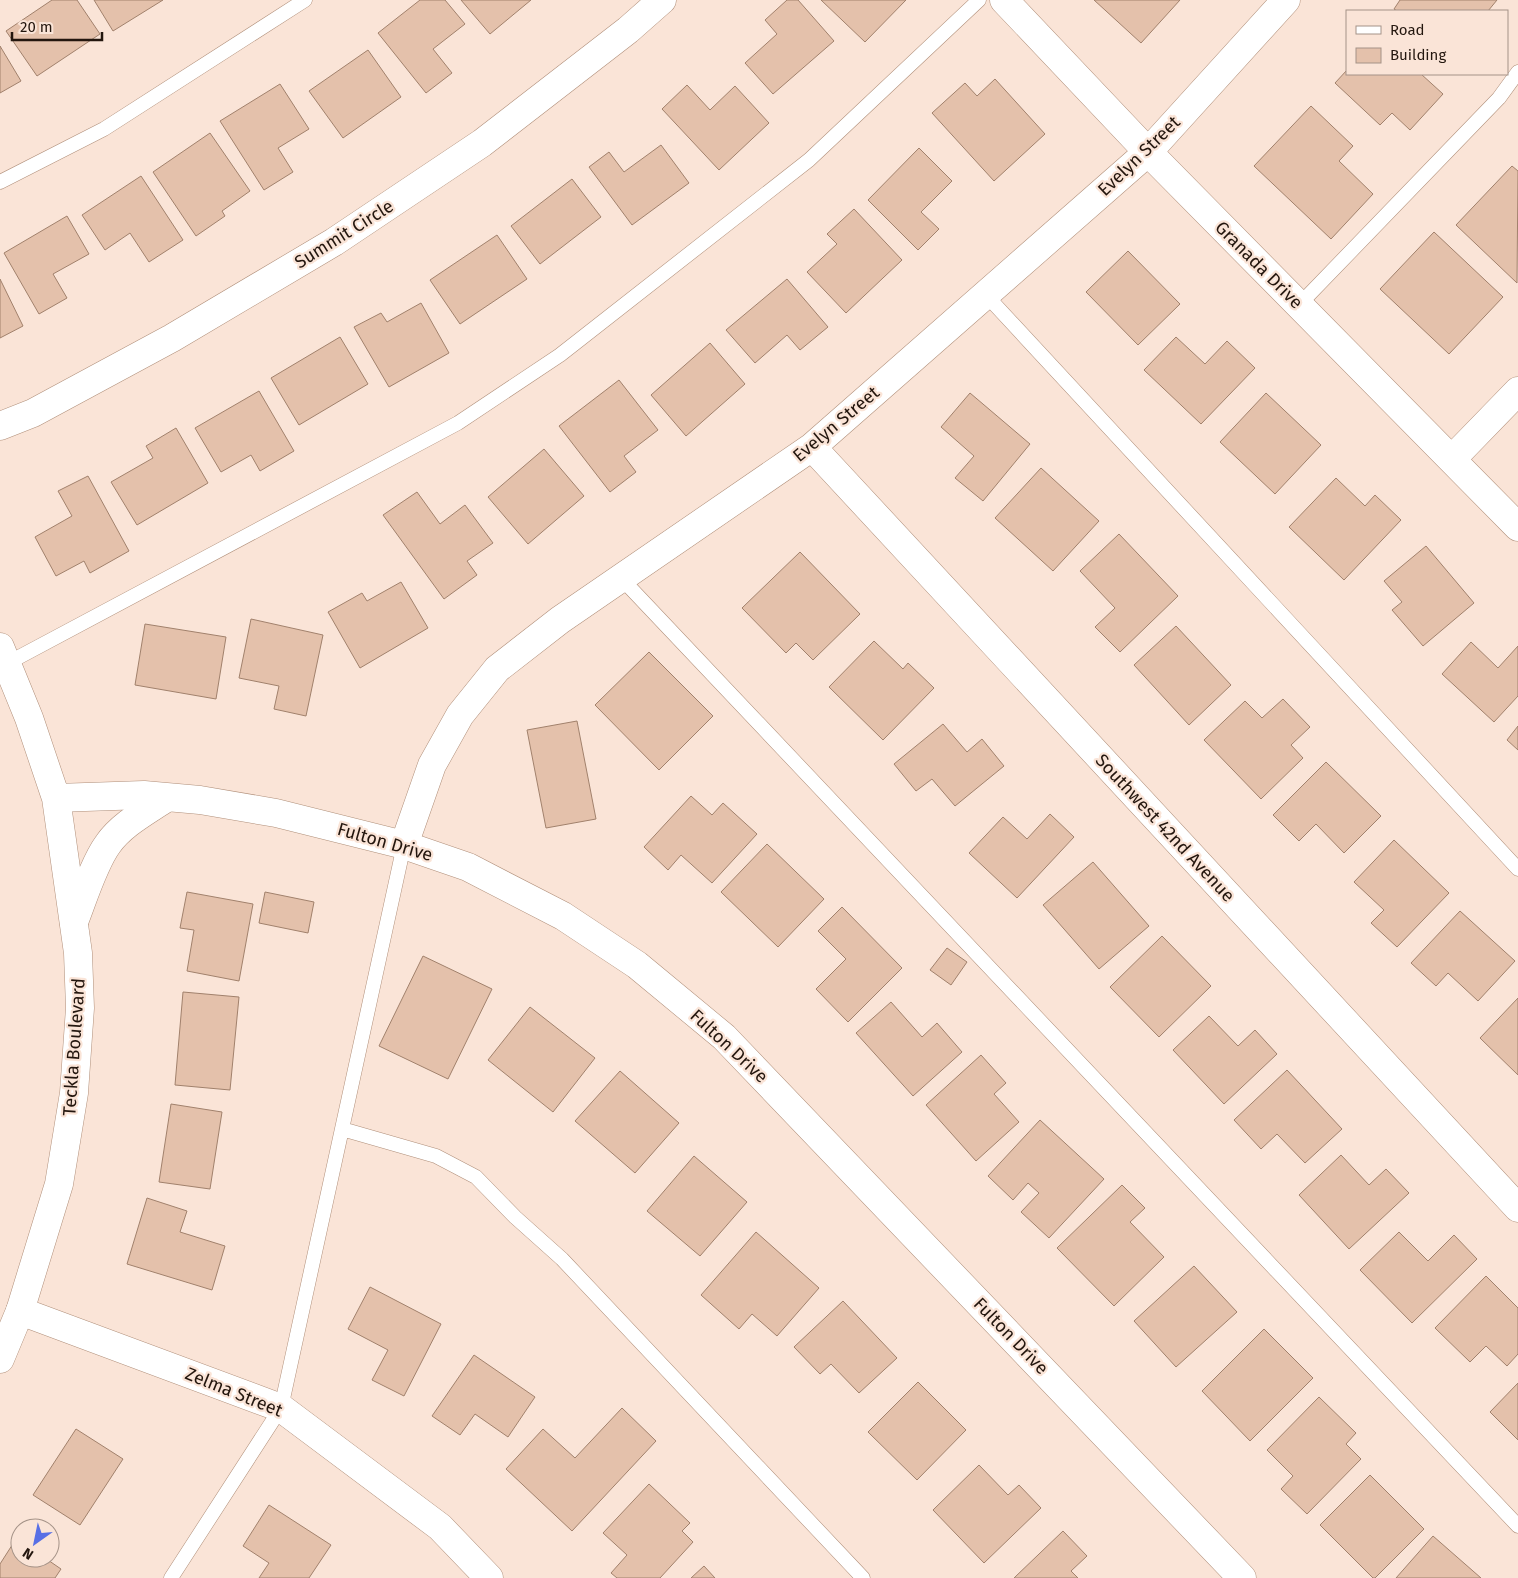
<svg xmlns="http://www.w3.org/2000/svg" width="1518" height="1578" font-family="'Fira Sans',sans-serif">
	<rect width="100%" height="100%" fill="#fae4d7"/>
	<path fill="#e4c1ab" stroke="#a1816c" d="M52 0H77L100 34 37 76 6 31Z
		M94 0H163L113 31Z
		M420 0H445L465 24 433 49 452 73 426 93 378 33Z
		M461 0H531L490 34Z
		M787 0H798L834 41 773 94 745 63 777 34 765 20Z
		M821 0H906L865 42Z
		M1094 0H1180L1141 43Z
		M1400 0H1497L1488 11H1397L1394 9Z
		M0 46 21 81 0 93Z
		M368 50 401 97 343 138 309 91Z
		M1347 70V74H1421L1443 94 1410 130 1392 113 1380 125 1335 83Z
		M995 79 1045 134 994 181 932 113 965 83 977 96Z
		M280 84 309 129 278 148 293 172 264 190 220 121Z
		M687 85 710 110 735 86 769 123 719 170 662 109Z
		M1311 106 1353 146 1339 161 1373 194 1331 239 1254 166Z
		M210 133 250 191 222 211 225 216 196 236 153 172Z
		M661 145 689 183 632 225 589 167 609 152 624 172Z
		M919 148 952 181 921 212 939 229 918 250 868 200Z
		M1512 166 1518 171 1517 283 1456 225Z
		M141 176 183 240 149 262 130 233 105 250 82 215Z
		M572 179 601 217 540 264 511 226Z
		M854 209 902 260 846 313 807 272 837 244 827 234Z
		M67 216 89 254 53 274 67 298 39 314 4 253Z
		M1434 232 1503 297 1449 354 1380 289Z
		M497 235 527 279 460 324 430 280Z
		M1128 251 1180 304 1138 345 1086 292Z
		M0 279 23 326 0 338Z
		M787 279 828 327 800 350 787 335 755 363 726 330Z
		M421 303 449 353 389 387 354 327 381 313 387 322Z
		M340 337 368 384 299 425 271 378Z
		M1176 337 1205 364 1227 341 1255 368 1201 424 1144 370Z
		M710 343 745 384 686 436 651 395Z
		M619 380 658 430 624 456 636 472 610 492 559 426Z
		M259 391 294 451 260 471 251 455 221 472 195 428Z
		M970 393 1030 444 983 501 955 478 974 456 941 427Z
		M1266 393 1321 445 1275 494 1220 442Z
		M176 428 208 483 137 525 111 482 153 458 146 446Z
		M544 449 584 496 528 544 488 497Z
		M1041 468 1099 521 1053 571 995 518Z
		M88 476 129 551 90 573 84 561 56 576 35 537 72 516 58 491Z
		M1336 478 1365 506 1375 495 1401 520 1344 580 1289 527Z
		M417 492 440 524 465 505 493 543 467 561 477 575 444 599 383 515Z
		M1119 534 1178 596 1120 652 1095 627 1115 608 1080 571Z
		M1426 546 1474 603 1423 646 1392 610 1402 602 1384 581Z
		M800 552 860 614 813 660 796 643 786 653 742 608Z
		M401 582 428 628 360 668 328 612 362 593 367 601Z
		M251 619 323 635 306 716 274 709 279 686 239 678Z
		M145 624 226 637 216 699 135 685Z
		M1176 626 1231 685 1189 725 1134 665Z
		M874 641 903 669 908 663 934 688 883 740 829 687Z
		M1471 642 1498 668 1518 646V696L1494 722 1442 674Z
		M649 652 713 716 659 770 595 705Z
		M1283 699 1310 727 1291 745 1303 758 1261 799 1204 740 1245 701 1262 718Z
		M577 721 596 819 546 828 527 730Z
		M943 724 967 752 982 739 1004 766 955 806 932 779 916 791 894 764Z
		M1518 726V750L1507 740Z
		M1326 762 1381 816 1344 853 1316 824 1299 841 1273 815Z
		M691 796 712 815 723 803 757 834 712 883 681 855 668 870 644 847Z
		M1050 814 1074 837 1017 898 969 853 1003 817 1027 839Z
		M1394 840 1449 893 1397 947 1371 923 1384 910 1354 882Z
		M767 844 824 899 778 947 721 892Z
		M1093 862 1149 926 1099 969 1043 905Z
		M187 892 253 904 239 981 187 971 194 930 180 928Z
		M265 892 314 902 308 933 259 923Z
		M842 907 902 968 848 1022 816 989 846 959 818 931Z
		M1460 911 1515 961 1478 1001 1448 973 1436 986 1411 963Z
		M1162 936 1211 986 1159 1037 1110 987Z
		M947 948 967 962 951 985 930 970Z
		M423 956 492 989 448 1079 379 1046Z
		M183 992 239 997 230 1090 175 1085Z
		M1518 998V1075L1480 1038Z
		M891 1002 922 1037 937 1023 962 1052 913 1096 856 1033Z
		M530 1007 595 1058 553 1112 488 1060Z
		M1209 1016 1238 1046 1255 1030 1277 1054 1224 1104 1173 1050Z
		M981 1055 1006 1083 994 1094 1019 1122 976 1161 926 1105Z
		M1287 1070 1342 1129 1305 1163 1277 1134 1261 1149 1234 1120Z
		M620 1071 679 1123 635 1173 575 1121Z
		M171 1104 222 1112 210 1189 159 1182Z
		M1040 1120 1104 1179 1049 1238 1021 1212 1039 1193 1028 1183 1013 1200 988 1176Z
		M1341 1155 1369 1185 1386 1169 1409 1193 1349 1249 1299 1195Z
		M694 1156 747 1202 700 1256 647 1211Z
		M1122 1185 1145 1208 1130 1222 1164 1257 1114 1306 1057 1248Z
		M147 1198 187 1211 180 1232 225 1246 212 1290 127 1264Z
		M756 1232 819 1288 777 1336 752 1314 739 1329 701 1295Z
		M1399 1232 1428 1261 1454 1235 1477 1259 1412 1323 1360 1270Z
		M1194 1266 1237 1312 1176 1367 1134 1321Z
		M1486 1276 1518 1308V1354L1507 1366 1486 1346 1470 1362 1435 1328Z
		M370 1287 441 1324 404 1396 372 1380 388 1350 348 1329Z
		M843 1301 897 1358 859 1393 831 1364 820 1374 794 1347Z
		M1264 1329 1313 1378 1250 1441 1202 1391Z
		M474 1355 535 1397 508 1437 475 1414 460 1435 432 1416Z
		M918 1382 966 1430 917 1480 868 1432Z
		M1518 1383V1440L1490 1412Z
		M1319 1397 1356 1433 1346 1444 1361 1459 1307 1514 1281 1489 1293 1476 1267 1450Z
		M622 1408 656 1441 572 1531 506 1469 543 1429 575 1458Z
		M76 1429 123 1459 80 1525 33 1495Z
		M979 1465 1008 1495 1019 1485 1041 1508 984 1563 933 1510Z
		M1370 1475 1424 1529 1375 1578H1373L1320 1525Z
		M649 1484 690 1523 682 1531 693 1542 660 1578H617L611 1573 627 1555 603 1533Z
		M269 1505 331 1545 309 1578H259L269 1563 243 1546Z
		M1063 1531 1087 1556 1071 1571 1078 1578H1014Z
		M1433 1536 1481 1578H1396Z
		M16 1539 20 1542V1558H45L61 1569 55 1578H0V1564Z
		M704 1566 715 1578H691Z"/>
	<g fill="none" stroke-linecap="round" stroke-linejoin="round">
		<defs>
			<path id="service" d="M0 182 104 129 305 0
				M986 295 1518 869
				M1299 305 1499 98 1518 72
				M621 578 1518 1526
				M4 665 458 423 560 355 809 160 979 0
				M342 1129 436 1156 476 1177 515 1217 562 1259 863 1578
				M171 1578 281 1408 404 845"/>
			<path id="minor" d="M0 426 33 413 172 338 334 242 482 143 628 30 662 0
				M812 447 1518 1208
				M1452 459 1518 391
				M404 845 432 765 460 715 497 669 560 620 812 447 1148 152 1286 0
				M20 1311 281 1408 440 1527 489 1578"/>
			<path id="tertiary" d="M1004 0 1148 152 1518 527
				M74 922C83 899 94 863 108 844 122 824 147 811 166 798"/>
			<path id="secondary" d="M0 647 29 718 56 798 78 953 80 1008 74 1093 59 1184 20 1311 0 1359
				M56 798 144 795 200 800 276 813 404 845 468 867 563 916 637 965 724 1037 1242 1578"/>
		</defs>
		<use href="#service" stroke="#b08f7a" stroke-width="15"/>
		<use href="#minor" stroke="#b08f7a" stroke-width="29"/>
		<use href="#tertiary" stroke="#b08f7a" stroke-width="29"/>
		<use href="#secondary" stroke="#b08f7a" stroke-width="29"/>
		<use href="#service" stroke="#fff" stroke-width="14"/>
		<use href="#minor" stroke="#fff" stroke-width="28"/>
		<use href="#tertiary" stroke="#fff" stroke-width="28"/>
		<use href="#secondary" stroke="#fff" stroke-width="28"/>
	</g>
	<g text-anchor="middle" stroke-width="4.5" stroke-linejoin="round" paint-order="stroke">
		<g font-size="18" fill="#23160e" stroke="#fae4d7">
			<text transform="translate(1139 156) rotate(-44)" y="6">Evelyn Street</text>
			<text transform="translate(344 234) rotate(-32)" y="6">Summit Circle</text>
			<text transform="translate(1259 265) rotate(45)" y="6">Granada Drive</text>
			<text transform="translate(836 424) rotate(-40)" y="6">Evelyn Street</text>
			<text transform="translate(1165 828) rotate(47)" y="6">Southwest 42nd Avenue</text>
			<text transform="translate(385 842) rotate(16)" y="6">Fulton Drive</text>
			<text transform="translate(729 1046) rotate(43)" y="6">Fulton Drive</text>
			<text transform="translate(74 1047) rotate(-86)" y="6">Teckla Boulevard</text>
			<text transform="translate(1011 1336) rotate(46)" y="6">Fulton Drive</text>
			<text transform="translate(234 1392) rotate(22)" y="6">Zelma Street</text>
		</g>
	</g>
	<rect x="1346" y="10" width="162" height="65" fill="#fae4d7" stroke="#a49287"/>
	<rect x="1356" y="26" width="25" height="8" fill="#ffffff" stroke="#a49287"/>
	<text x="1390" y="35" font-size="15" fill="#23160e">Road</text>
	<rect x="1356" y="48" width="25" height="15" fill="#e4c1ab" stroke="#a49287"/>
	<text x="1390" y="60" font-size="15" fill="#23160e">Building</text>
	<g transform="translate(35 1543) rotate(213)"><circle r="24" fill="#fae4d7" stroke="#a49287"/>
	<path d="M0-4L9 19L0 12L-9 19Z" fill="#586fe5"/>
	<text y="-8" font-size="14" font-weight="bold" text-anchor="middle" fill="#23160e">N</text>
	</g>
	<path d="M12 32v8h90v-8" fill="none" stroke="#23160e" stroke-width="2.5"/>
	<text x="20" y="32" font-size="15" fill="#23160e" stroke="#fae4d7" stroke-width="4" paint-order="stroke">20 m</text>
</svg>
